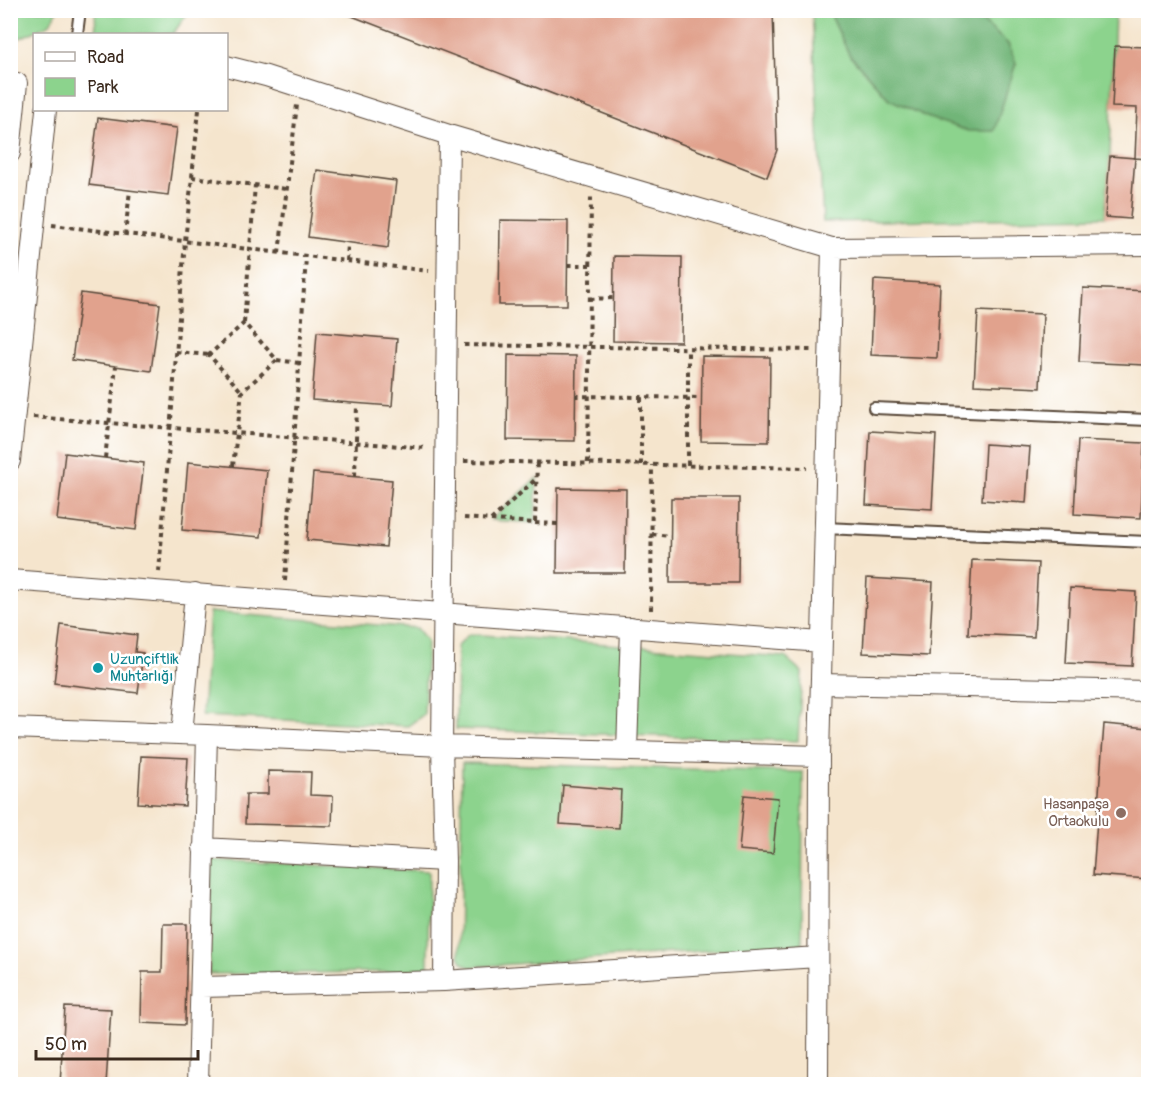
<svg xmlns="http://www.w3.org/2000/svg" width="1159" height="1095" font-family="Pangolin,sans-serif">
	<rect width="100%" height="100%" fill="#fff"/>
	<filter id="ink" filterUnits="userSpaceOnUse"><feTurbulence type="fractalNoise" baseFrequency=".0167" numOctaves="2"/><feDisplacementMap in="SourceGraphic" scale="12" xChannelSelector="R" yChannelSelector="G"/><feConvolveMatrix kernelMatrix="1 2 1 2 8 2 1 2 1" color-interpolation-filters="sRGB"/></filter>
	<filter id="wash" filterUnits="userSpaceOnUse"><feTurbulence type="fractalNoise" baseFrequency=".008" numOctaves="4" result="noise"/><feDisplacementMap in="SourceGraphic" scale="24" xChannelSelector="R" yChannelSelector="G"/><feGaussianBlur stdDeviation="1.35" result="paint"/><feColorMatrix in="noise" values="0 0 0 0 0 0 0 0 0 0 0 0 0 0 0 0 0 1.4 0 .05"/><feComposite in="paint" operator="in"/></filter>
	<g filter="url(#wash)">
		<rect width="100%" height="100%" fill="#f5e5cd"/>
		<path fill="#8cd38d" stroke="#647e56" stroke-width="1.5" d="M11 10H57V11L49 25 11 42Z
			M95 11V10L189 11 173 34H100L96 32Z
			M812 11H829L849 54 889 99 993 131 1016 63 1008 44 971 11H1115L1110 156 1105 217 823 222Z
			M537 478 535 523 491 520Z
			M209 612 417 628 427 641 424 714 408 726 202 716Z
			M469 634 785 657 802 672 798 741 456 729 457 646Z
			M462 763 803 772 802 944 469 967 462 962 459 956Z
			M212 860 429 871 428 968 384 972 209 974Z"/>
		<path fill="#71b578" stroke="#56704b" stroke-width="1.5" d="M829 11H971L1008 44 1016 63 994 131H968L929 118 889 99 849 54Z"/>
		<g id="blocks">
			<path fill="#e1a28d" d="M773 10 777 150 767 177 339 11Z
				M1115 46 1148 47V159L1135 158 1137 108 1112 107Z
				M98 118 177 128 168 195 89 185Z
				M1110 156 1135 158 1130 219 1105 217Z
				M317 170 396 181 388 248 308 237Z
				M500 220 568 221 567 305H499Z
				M614 256 682 257 681 342 613 341Z
				M874 280 940 284 937 358 871 355Z
				M1083 288 1148 291 1145 365 1079 362Z
				M81 293 160 304 151 371 72 360Z
				M978 311 1043 314 1040 388 974 385Z
				M317 332 397 339 392 406 312 400Z
				M508 355 576 356 575 441 507 440Z
				M702 356 770 357 769 442 701 441Z
				M870 431 936 435 932 509 866 505Z
				M1078 440 1144 443 1141 518 1074 514Z
				M985 444 1030 447 1026 503 982 500Z
				M65 453 144 463 136 530 57 520Z
				M188 462 267 470 261 537 182 530Z
				M313 473 392 480 386 547 307 540Z
				M558 488 626 489 625 573H557Z
				M671 498H739L738 583H670Z
				M972 560 1038 563 1034 637 968 634Z
				M867 578 933 582 929 656 863 653Z
				M1070 588 1136 592 1132 666 1066 663Z
				M61 625 137 635 135 652 143 653 138 693 54 683Z
				M1104 724 1148 728V879L1093 875Z
				M141 756 188 758 185 806 138 803Z
				M268 771 311 772 310 795 333 796 332 826 245 824 246 794H268Z
				M563 785 621 790 619 828 560 824Z
				M744 795 778 798 773 853 739 850Z
				M163 924H187L185 1025 141 1023 142 972H162Z
				M65 1007 111 1009 106 1084H60Z"/>
		</g>
	</g>
	<g filter="url(#ink)">
		<use href="#blocks" fill-opacity="0" stroke="#574638" stroke-width="1.5"/>
		<g fill="none" stroke-linecap="round" stroke-linejoin="round">
			<defs>
				<path id="lane" d="M77 34 80 10
					M874 408 1148 420
					M824 528 1148 542"/>
				<path id="street" d="M226 66 266 76 449 135 832 248
					M10 153 17 83
					M10 461 46 110
					M10 580 821 642
					M821 684 1148 691
					M10 728 207 735 442 746 819 756
					M182 734 195 593
					M627 751 631 627
					M203 848 445 861
					M444 981 445 861 442 746 449 135
					M201 987 444 981 818 957
					M198 1084 207 735
					M818 1084 819 756 832 248 1148 245"/>
			</defs>
			<use href="#lane" stroke="#574638" stroke-width="14"/>
			<use href="#street" stroke="#574638" stroke-width="22"/>
			<path stroke="#574638" stroke-width="4" stroke-dasharray="4.5 4.5" stroke-linecap="butt" d="M192 177 199 110
				M52 225 429 271
				M125 235 130 190
				M279 253 297 105
				M347 261 348 243
				M568 265H590
				M590 299 613 298
				M244 323 255 185
				M464 345 811 350
				M176 352 209 355
				M277 360 299 363
				M575 396 701 398
				M33 417 426 448
				M105 458 116 366
				M464 461 807 468
				M588 463 591 197
				M641 465V397
				M688 465V348
				M233 466 242 392 277 360 244 323 209 355 242 392
				M355 476 357 404
				M464 518 535 523 537 462
				M491 520 536 479
				M535 523 558 524
				M652 534 670 536
				M159 572 185 241 192 177 286 189
				M285 581 306 257
				M651 610 652 465"/>
			<use href="#lane" stroke="#fff" stroke-width="10"/>
			<use href="#street" stroke="#fff" stroke-width="20"/>
		</g>
	</g>
	<circle fill="#0f9aa8" stroke="#fff" stroke-width="2" cx="98" cy="668" r="6"/>
	<circle fill="#8d6e63" stroke="#fff" stroke-width="2" cx="1121" cy="813" r="6"/>
	<g text-anchor="middle" stroke-width="5" stroke-linejoin="round" paint-order="stroke">
		<g font-size="15" fill="#0d838f" stroke="#fff" text-anchor="start">
			<text x="110" y="664">Uzunçiftlik<tspan x="110" dy="17">Muhtarlığı</tspan></text>
		</g>
		<g font-size="15" fill="#785e54" stroke="#fff" text-anchor="end">
			<text x="1109" y="809">Hasanpaşa<tspan x="1109" dy="17">Ortaokulu</tspan></text>
		</g>
	</g>
	<rect width="1159" height="1095" fill="none" stroke="#fff" stroke-width="36"/>
	<rect x="33" y="33" width="195" height="78" fill="#ffffff" stroke="#b1aaa5" stroke-width="1.5"/>
	<rect x="45" y="52" width="30" height="9" fill="#ffffff" stroke="#b1aaa5" stroke-width="1.5"/>
	<text x="87" y="63" font-size="18" fill="#3b2a1e">Road</text>
	<rect x="45" y="78" width="30" height="18" fill="#8cd38d" stroke="#b1aaa5" stroke-width="1.5"/>
	<text x="87" y="93" font-size="18" fill="#3b2a1e">Park</text>
	<path d="M36 1050v9h162v-9" fill="none" stroke="#3b2a1e" stroke-width="3"/>
	<text x="45" y="1050" font-size="18" fill="#3b2a1e" stroke="#ffffff" stroke-width="4.5" paint-order="stroke">50 m</text>
</svg>
